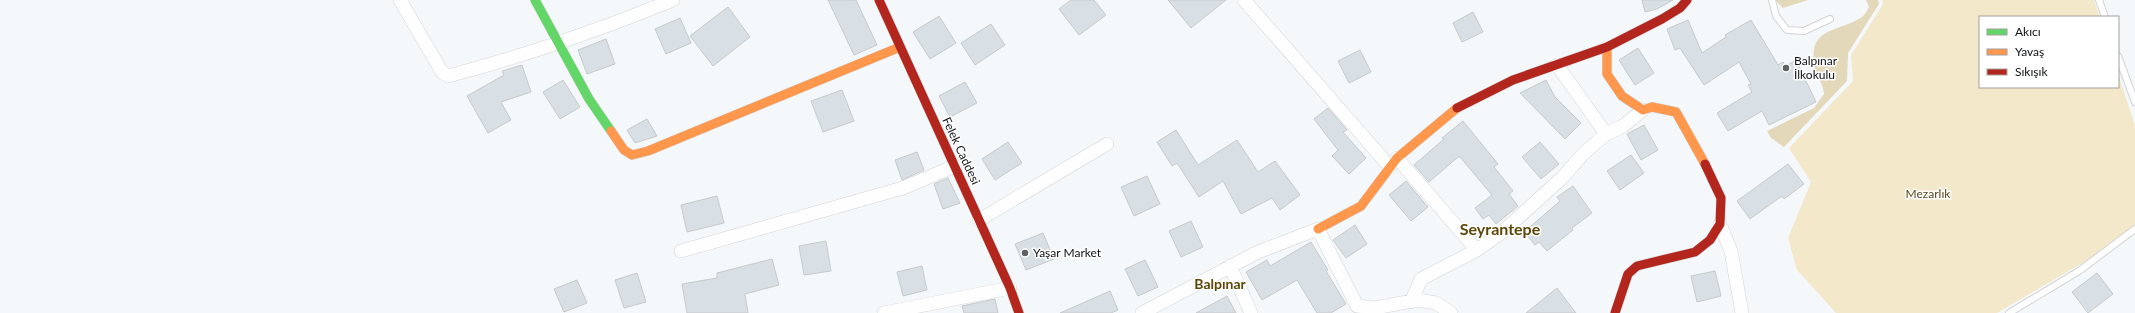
<svg xmlns="http://www.w3.org/2000/svg" width="2135" height="313" font-family="Lato,sans-serif">
	<rect width="100%" height="100%" fill="#f5f8fa"/>
	<path fill="#f4e8ca" d="M1882 0H2094L2100 17H1980V87H2118V73L2135 126V224L2115 244 1997 313H1836L1797 270 1788 238 1811 182 1789 148 1853 81 1851 55 1883 4Z"/>
	<path fill="#e4d8ba" d="M1775 0H1808L1783 8Z
		M1866 0H1878L1879 4 1848 53 1847 81 1784 147 1771 138 1767 131 1814 108 1824 94C1823 82 1816 77 1815 69 1806 26 1838 33 1862 17 1865 15 1867 10 1869 7Z"/>
	<path fill="#d9e0e5" stroke="#c7cacb" d="M828 0H856L877 45 854 55Z
		M1071 0H1094L1106 15 1079 35 1059 9Z
		M1168 0H1226L1191 28Z
		M1642 0H1673L1657 9 1645 12Z
		M728 7 750 37 713 66 690 36Z
		M1473 12 1483 32 1462 42 1453 23Z
		M939 16 956 43 930 59 913 32Z
		M680 18 691 43 666 54 655 29Z
		M1688 20 1702 53 1726 37 1725 35 1751 20 1778 65 1783 62 1786 66 1796 60 1816 102 1769 125 1762 111 1728 131 1717 113 1752 92 1748 85 1751 84 1739 62 1704 85 1680 48 1675 50 1667 29Z
		M991 24 1005 45 975 65 961 43Z
		M606 39 615 64 587 74 578 50Z
		M1638 48 1654 73 1635 85 1619 60Z
		M1360 50 1371 72 1349 83 1338 61Z
		M522 65 531 92 501 102 511 120 488 133 467 96 504 75 502 71Z
		M563 80 580 107 560 119 543 92Z
		M1546 80 1555 97 1581 123 1565 139 1520 93Z
		M965 82 977 103 950 117 939 96Z
		M842 90 854 121 823 132 811 101Z
		M1328 108 1347 130 1343 132 1366 158 1349 174 1332 156 1338 150 1314 119Z
		M647 119 657 136 635 143 627 130Z
		M1463 121 1498 164 1494 167 1513 191 1509 194 1518 206 1496 224 1489 215 1483 219 1475 208 1492 195 1460 157H1458L1429 182 1414 165 1444 139 1442 138Z
		M1644 125 1658 150 1641 160 1627 134Z
		M1176 130 1198 165 1237 140 1258 172 1275 161 1300 195 1280 210 1272 198 1241 214 1223 181 1199 197 1177 163 1172 166 1157 142Z
		M1008 142 1022 163 995 180 982 159Z
		M1540 142 1559 164 1541 179 1522 157Z
		M917 152 924 170 902 180 895 160Z
		M1631 155 1644 173 1620 190 1607 171Z
		M1788 164 1804 184 1784 199 1782 196 1750 219 1737 201Z
		M1147 176 1160 204 1134 216 1121 187Z
		M948 178 960 203 943 209 934 184Z
		M1406 181 1428 207 1411 221 1389 195Z
		M1573 186 1592 213 1572 228 1573 230 1547 251 1539 242 1535 245 1524 232 1560 201 1557 197Z
		M717 196 724 223 687 232 681 205Z
		M1191 221 1203 247 1181 257 1169 231Z
		M1355 225 1367 244 1346 258 1333 240Z
		M1043 233 1054 259 1026 270 1015 244Z
		M826 241 831 271 804 275 799 246Z
		M1311 242 1328 270 1326 271 1346 304 1331 313H1317L1297 280 1262 300 1246 272 1267 260 1270 266Z
		M772 259 779 285 745 294 748 313H687L682 284 717 278V273Z
		M1145 260 1158 287 1138 296 1125 269Z
		M922 266 927 290 903 296 897 272Z
		M1715 271 1721 296 1697 302 1691 276Z
		M637 273 646 302 624 308 615 280Z
		M2097 273 2113 294 2088 313 2072 292Z
		M577 280 587 303 564 312 554 289Z
		M1557 288 1576 313H1526Z
		M1110 291 1118 310 1111 313H1060Z
		M1227 296 1236 313H1196Z
		M995 299 998 313H964L962 306Z"/>
	<g fill="none" stroke-linecap="round" stroke-linejoin="round">
		<defs>
			<path id="lane" d="M1772 0 1776 16 1787 30 1804 31 1830 19
				M2099 0 2105 17
				M2118 56 2135 102
				M2009 313 2079 271 2135 229"/>
			<path id="street" d="M400 0 442 72 448 76C525 56 599 30 673 0
				M1244 0 1390 167
				M1557 65 1606 134
				M1397 158 1477 250
				M979 220 1107 144
				M1720 224 1731 251 1742 313
				M681 251 903 188 955 166
				M1230 266 1251 313
				M1411 302 1421 279 1477 250 1501 233 1562 178 1584 153 1606 134 1623 126 1643 110
				M884 313 1010 288
				M1142 313 1258 252 1318 229 1357 306 1375 308 1418 300 1436 303 1451 313"/>
			<path id="fast" d="M535 0 589 99 611 131"/>
			<path id="slow" d="M1607 47V74L1622 96 1643 110 1652 107 1676 112 1705 164
				M611 131 624 150 632 155 648 151 900 47
				M1318 229 1361 206 1397 158 1457 108"/>
			<path id="jam" d="M879 0 1010 288 1019 313
				M1457 108 1513 80 1607 47 1662 19 1680 8 1687 0
				M1615 313 1628 274 1637 266 1695 252 1710 240 1720 224 1721 198 1705 164"/>
		</defs>
		<use href="#lane" stroke="#d2d4d6" stroke-width="8"/>
		<use href="#street" stroke="#d2d4d6" stroke-width="14"/>
		<use href="#fast" stroke="#d2d4d6" stroke-width="10"/>
		<use href="#slow" stroke="#d2d4d6" stroke-width="10"/>
		<use href="#jam" stroke="#d2d4d6" stroke-width="10"/>
		<use href="#lane" stroke="#fefefe" stroke-width="6"/>
		<use href="#street" stroke="#fefefe" stroke-width="13"/>
		<use href="#fast" stroke="#63d668" stroke-width="9"/>
		<use href="#slow" stroke="#ff974d" stroke-width="9"/>
		<use href="#jam" stroke="#b3261e" stroke-width="9"/>
	</g>
	<g fill="#5f6163" stroke="#fff" stroke-width="1.5">
		<circle cx="1786" cy="68" r="4"/>
		<circle cx="1025" cy="253" r="4"/>
	</g>
	<g text-anchor="middle" stroke-width="3" stroke-linejoin="round" paint-order="stroke">
		<g font-size="12" fill="#0e1012" stroke="#fff" text-anchor="start">
			<text x="1794" y="65">Balpınar<tspan x="1794" dy="14">İlkokulu</tspan></text>
			<text x="1033" y="257">Yaşar Market</text>
		</g>
		<g font-size="12" fill="#0e1012" stroke="#fff">
			<text transform="translate(961 151) rotate(65)" y="4">Felek Caddesi</text>
		</g>
		<g font-size="12" fill="#5a481c" stroke="#fff">
			<text x="1928" y="198">Mezarlık</text>
		</g>
		<g font-size="14" font-weight="bold" fill="#5c4607" stroke="#fff">
			<text x="1220" y="289">Balpınar</text>
		</g>
		<g font-size="16" font-weight="bold" fill="#5c4607" stroke="#fff">
			<text x="1500" y="235">Seyrantepe</text>
		</g>
	</g>
	<rect x="1979" y="16" width="140" height="72" fill="#ffffff" stroke="#9f9fa0"/>
	<rect x="1987" y="29" width="20" height="6" fill="#63d668" stroke="#9f9fa0"/>
	<text x="2015" y="36" font-size="12" fill="#0e1012">Akıcı</text>
	<rect x="1987" y="49" width="20" height="6" fill="#ff974d" stroke="#9f9fa0"/>
	<text x="2015" y="56" font-size="12" fill="#0e1012">Yavaş</text>
	<rect x="1987" y="69" width="20" height="6" fill="#b3261e" stroke="#9f9fa0"/>
	<text x="2015" y="76" font-size="12" fill="#0e1012">Sıkışık</text>
</svg>
